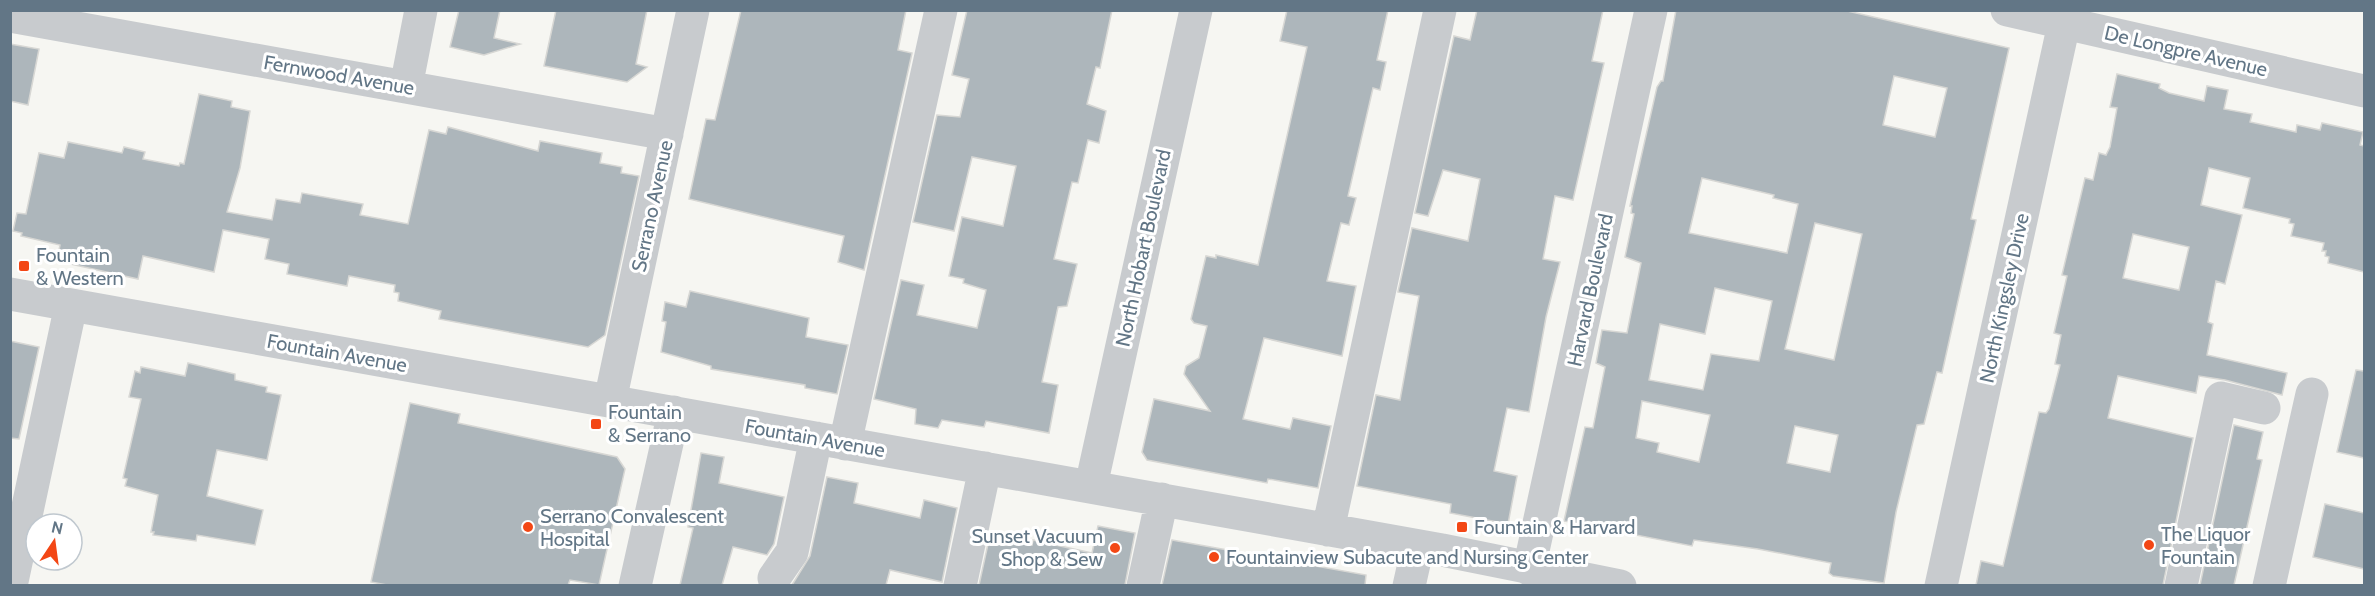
<svg xmlns="http://www.w3.org/2000/svg" width="2375" height="596" font-family="Cabin,sans-serif">
	<rect width="100%" height="100%" fill="#f6f6f2"/>
	<path fill="#adb6bb" stroke="#d7d7d4" stroke-width="1.5" fill-rule="evenodd" d="M459 10H500L494 38 520 44 484 55 450 47Z
		M556 10H647L636 64 647 67 627 82 544 66Z
		M741 10H906L898 50 912 53 864 270 838 262 844 236 689 199 706 119 715 120Z
		M967 10H1112L1100 68 1096 67 1087 104 1106 111 1099 143 1088 140 1078 183 1072 182 1054 259 1077 264 1067 306 1058 307 1042 382 1058 385 1049 433 986 421 984 427 942 420 938 428 915 424 916 409 874 399 901 280 924 285 917 315 977 328 986 290 963 283 964 279 949 276 962 217 1003 226 1016 166 972 157 954 231 913 222 937 115 960 117 969 79 952 75Z
		M1287 10H1388L1377 60 1386 62 1382 81 1380 90 1373 88 1348 196 1356 198 1349 225 1341 223 1327 281 1356 286 1342 356 1264 338 1243 419 1290 429 1293 418 1331 426 1318 488 1268 479 1267 483 1147 460 1142 452 1154 399 1210 411 1184 374 1186 366 1199 358 1207 326 1194 323 1191 319 1206 256 1216 258V255L1258 265 1307 47 1280 41Z
		M1477 10H1603L1592 61 1604 63 1573 200 1555 196 1543 259 1560 262 1546 317 1529 412 1507 408 1494 471 1517 476 1508 524 1450 513 1451 504 1357 486 1376 395 1400 400 1419 296 1398 292 1412 228 1468 241 1480 179 1443 170 1428 216 1415 213 1454 36 1470 40Z
		M1676 10H1843L2009 48 1971 219 1976 220 1942 373 1937 372 1924 424 1917 425 1896 512 1884 583 1833 576 1829 573 1831 563 1758 549 1694 540 1692 546 1564 521 1585 427 1593 428 1605 367 1596 363 1602 330 1627 333 1641 263 1625 257 1634 214 1631 213 1632 206H1630L1657 87 1661 81H1663ZM1894 76 1947 88 1935 137 1883 125ZM1702 178 1774 195 1773 198 1798 204 1787 253 1689 233ZM1815 223 1862 234 1834 360 1785 349ZM1715 288 1772 301 1759 361 1711 354 1703 390 1649 380 1660 324 1705 334ZM1642 401 1710 415 1699 462 1657 452 1659 443 1636 438ZM1795 426 1838 435 1830 472 1787 463Z
		M10 44 39 49 28 105 10 101Z
		M2117 74 2160 84 2159 88 2169 93 2204 101 2207 86 2228 90 2224 109 2252 114 2250 122 2296 132 2297 125 2320 130 2322 123 2363 132 2360 145 2364 146V272L2328 263 2329 257 2325 256 2326 251H2322L2324 243 2291 236 2294 224 2289 223 2290 219 2243 208 2250 178 2209 168 2201 205 2242 215 2225 284 2216 281 2208 322 2213 324 2207 355 2287 373 2282 395 2225 380 2199 376 2196 393 2118 376 2108 418 2193 438 2163 585H1976L1981 561 2003 566 2039 412 2046 413 2049 409 2060 365 2055 364 2061 335 2054 333 2067 276 2062 275 2085 178 2093 180 2099 153 2106 155 2110 147 2117 108 2110 107ZM2133 234 2189 247 2179 290 2123 278Z
		M199 94 232 101 231 107 250 111 240 168 227 212 272 220 276 199 300 203 302 193 363 204 360 215 408 224 429 130 446 134 448 127 538 151 540 141 602 153 600 163 622 167 621 173 639 176 605 335 588 347 439 319 441 311 398 301 399 293 394 292 395 285 349 276 347 286 287 274 289 264 265 259 269 239 223 230 214 272 143 256 138 279 57 261 60 245 21 236 22 233 13 231 17 213 26 214 39 153 64 158 68 142 122 153 124 147 145 152 143 159 179 166 180 163 184 164Z
		M690 291 809 318 806 337 848 345 837 394 805 388V385L711 369V366L661 352 666 322 662 321 665 302 686 307Z
		M10 341 39 347 19 439 10 438Z
		M188 363 235 374V380L267 387 266 392 281 395 267 460 217 450 207 496 263 510 255 545 197 535 196 541 153 535 154 532H151L158 495 125 486 127 479 123 478 141 399 129 397 135 371 140 373 141 367 185 376Z
		M2356 370 2364 371V458L2337 452Z
		M410 403 460 414 458 423 617 457 625 469 599 585 570 580 568 585H387L371 582Z
		M2234 425 2263 432 2257 459 2262 460 2234 585H2200Z
		M701 453 724 457 719 483 784 497 774 544 767 555 733 547 722 585H680L693 528 688 527Z
		M827 477 858 483 854 503 920 518 924 500 957 508 942 582 890 570 886 585H792L810 556Z
		M2325 504 2364 513V569L2313 557Z
		M1098 526 1135 533 1125 585H979L990 535 1032 545 1033 540 1092 553Z
		M1172 540 1366 575 1365 585H1162Z"/>
	<g fill="none" stroke-linecap="round" stroke-linejoin="round">
		<path stroke="#c8cbce" stroke-width="33" d="M2007 10 2364 91
			M10 16 667 134
			M406 87 421 10
			M10 294 1442 550 1620 586
			M610 401 693 10
			M845 444 941 10
			M1091 486 1196 10
			M1328 530 1440 10
			M1529 569 1651 10
			M774 578 792 552 816 438
			M11 586 71 305
			M635 586 674 412
			M960 586 985 468
			M1143 586 1162 499
			M1409 586 1418 546
			M1941 586 2067 10
			M2181 586 2221 398 2264 408
			M2269 586 2312 394"/>
	</g>
	<g fill="#f34715" stroke="#fff" stroke-width="2">
		<rect x="18" y="260" width="12" height="12" rx="3"/>
		<rect x="590" y="418" width="12" height="12" rx="3"/>
		<circle cx="528" cy="527" r="6"/>
		<rect x="1456" y="521" width="12" height="12" rx="3"/>
		<circle cx="2149" cy="545" r="6"/>
		<circle cx="1115" cy="548" r="6"/>
		<circle cx="1214" cy="557" r="6"/>
	</g>
	<g text-anchor="middle" stroke-width="6" stroke-linejoin="round" paint-order="stroke">
		<g font-size="20" fill="#627686" stroke="#fff">
			<text transform="translate(2186 51) rotate(13)" y="7">De Longpre Avenue</text>
			<text transform="translate(339 75) rotate(10)" y="7">Fernwood Avenue</text>
			<text transform="translate(652 206) rotate(-78)" y="7">Serrano Avenue</text>
			<text transform="translate(1143 248) rotate(-78)" y="7">North Hobart Boulevard</text>
			<text transform="translate(1590 290) rotate(-78)" y="7">Harvard Boulevard</text>
			<text transform="translate(2004 298) rotate(-78)" y="7">North Kingsley Drive</text>
			<text transform="translate(337 353) rotate(10)" y="7">Fountain Avenue</text>
			<text transform="translate(815 438) rotate(10)" y="7">Fountain Avenue</text>
		</g>
		<g font-size="20" fill="#627686" stroke="#fff" text-anchor="start">
			<text x="36" y="262">Fountain<tspan x="36" dy="23">&amp; Western</tspan></text>
			<text x="608" y="419">Fountain<tspan x="608" dy="23">&amp; Serrano</tspan></text>
			<text x="540" y="523">Serrano Convalescent<tspan x="540" dy="23">Hospital</tspan></text>
			<text x="1474" y="534">Fountain &amp; Harvard</text>
			<text x="2161" y="541">The Liquor<tspan x="2161" dy="23">Fountain</tspan></text>
			<text x="1103" y="543" text-anchor="end">Sunset Vacuum<tspan x="1103" dy="23">Shop &amp; Sew</tspan></text>
			<text x="1226" y="564">Fountainview Subacute and Nursing Center</text>
		</g>
	</g>
	<rect width="2375" height="596" fill="none" stroke="#627686" stroke-width="24"/>
	<g transform="translate(54 542) rotate(13)"><circle r="28" fill="#ffffff" stroke="#c0c8cf" stroke-width="1.5"/>
	<path d="M0-4.5L10 22L0 15L-10 22Z" fill="#f34715"/>
	<text y="-9" font-size="16" font-weight="bold" text-anchor="middle" fill="#627686">N</text>
	</g>
</svg>
